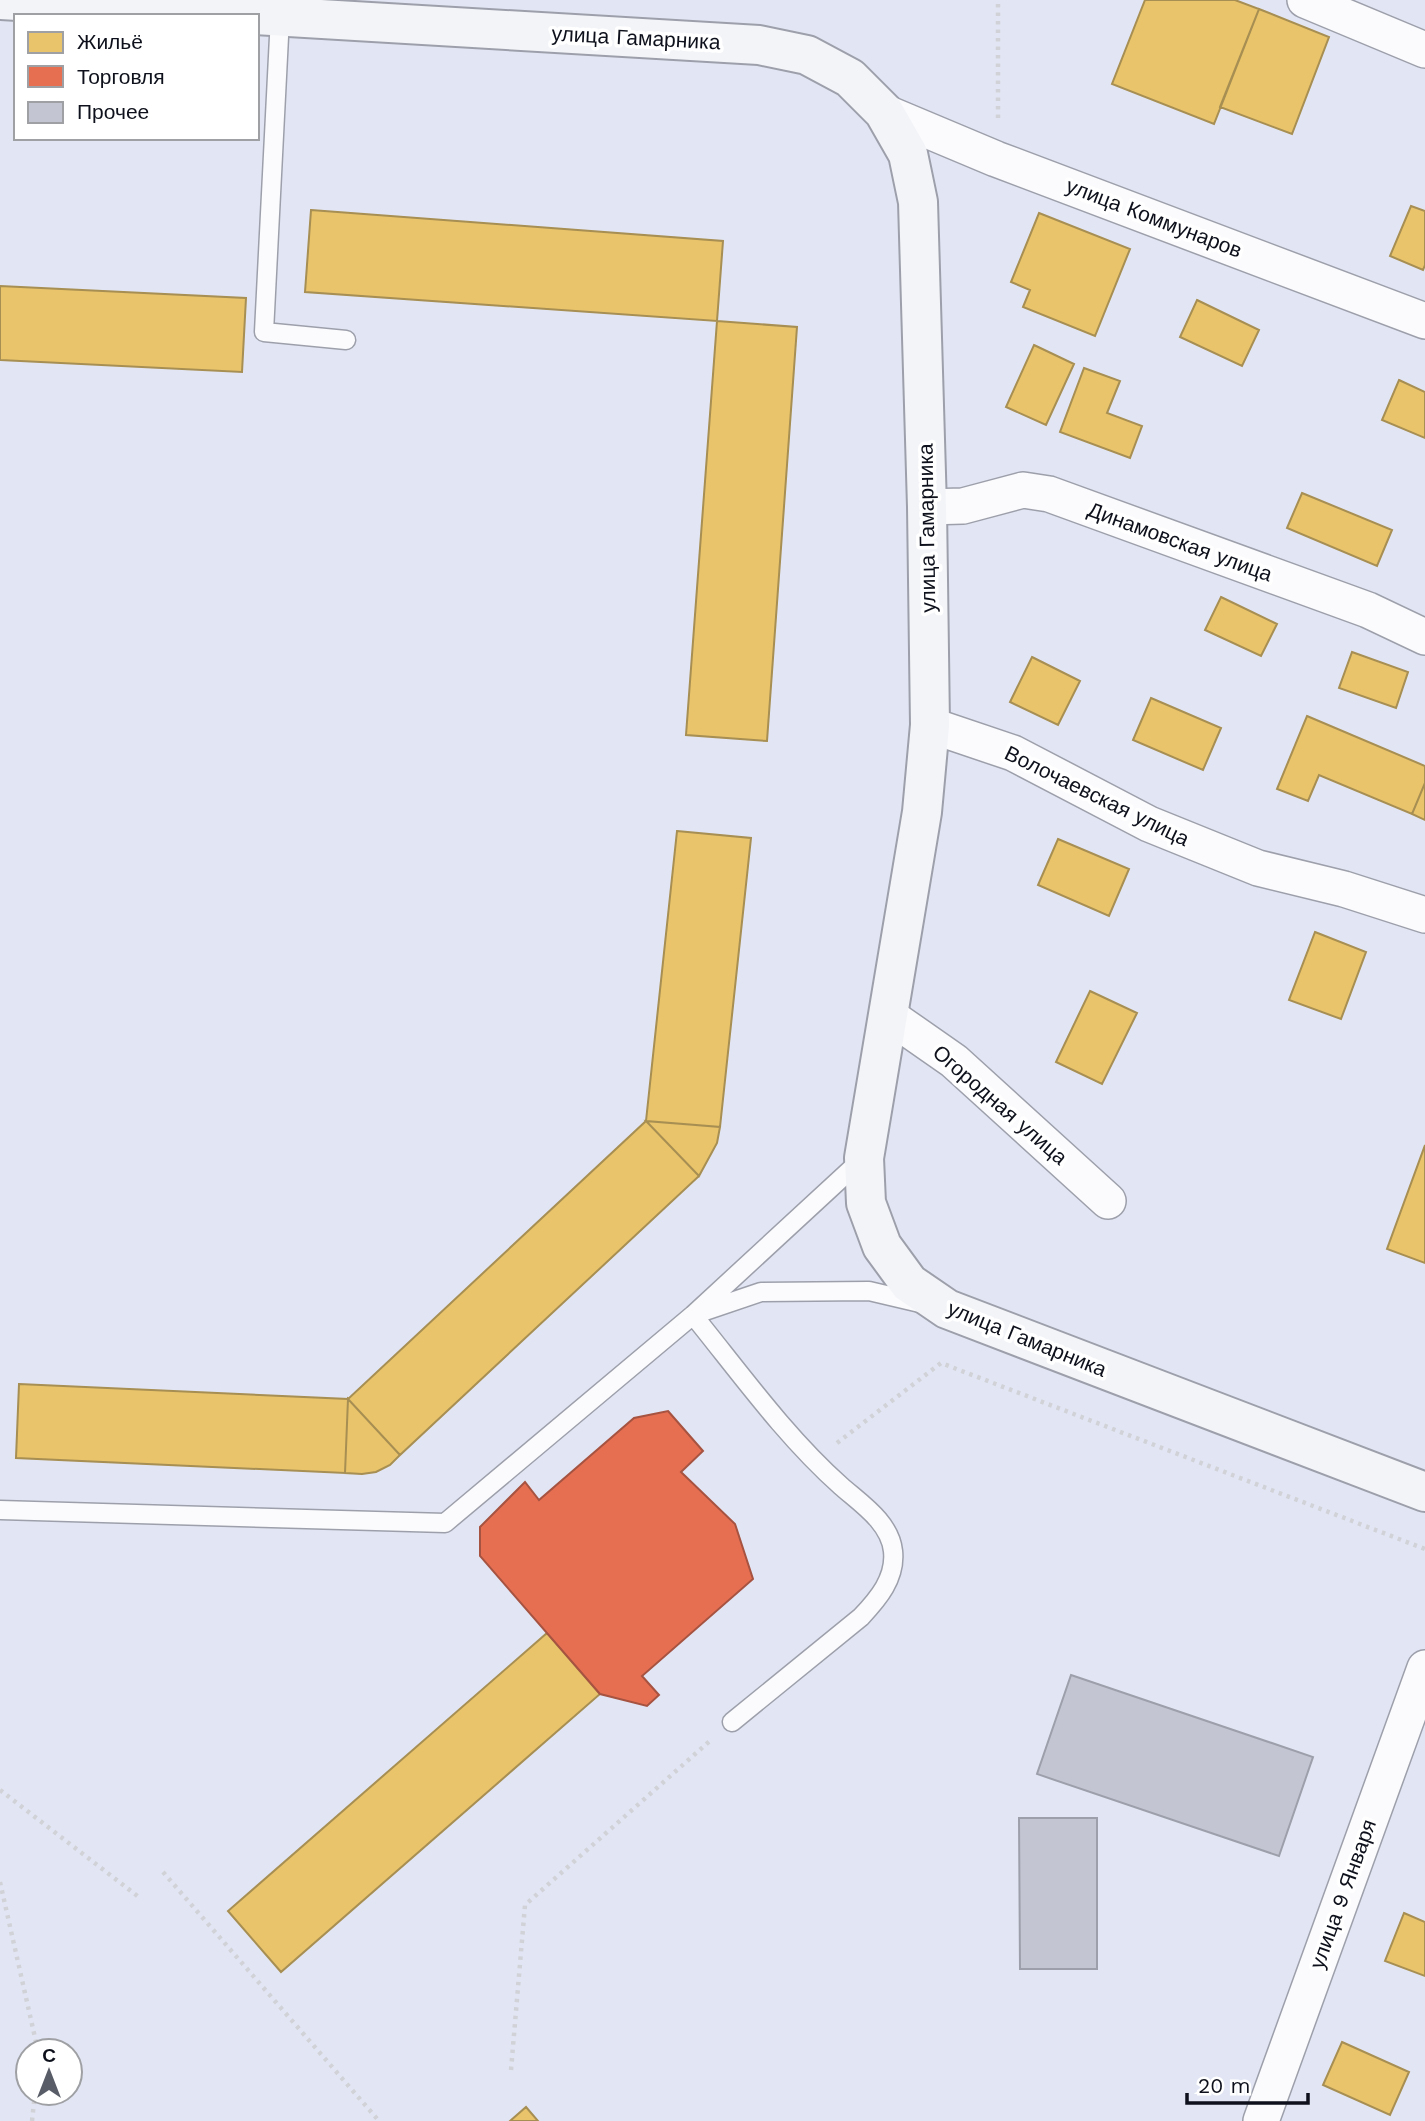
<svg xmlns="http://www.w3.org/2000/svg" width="1425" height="2121" font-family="'Work Sans',sans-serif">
	<rect width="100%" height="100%" fill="#e2e6f4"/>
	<path fill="#e9c46a" stroke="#a78e52" stroke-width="2" d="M1145 0H1235L1259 9 1214 124 1112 84Z
		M1259 9 1329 37 1292 134 1220 107Z
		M1411 206 1425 211V265L1423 270 1390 256Z
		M311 210 723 241 717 321 305 292Z
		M1039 213 1130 249 1095 336 1023 307 1030 290 1011 282Z
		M0 286 246 298 242 372 0 360Z
		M1197 300 1259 330 1242 366 1180 337Z
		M717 321 797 327 767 741 686 735Z
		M1034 345 1074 364 1046 425 1006 407Z
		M1084 368 1120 381 1107 413 1142 426 1130 458 1060 432Z
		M1399 380 1425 392V438L1382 420Z
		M1302 493 1392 530 1377 566 1287 528Z
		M1221 597 1277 624 1261 656 1205 630Z
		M1352 652 1408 672 1396 708 1339 688Z
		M1032 657 1080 681 1058 725 1010 702Z
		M1151 698 1221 728 1203 770 1133 740Z
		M1307 716 1425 766V783L1412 814 1319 775 1308 801 1277 789Z
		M1425 783V820L1412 814Z
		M677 831 751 838 720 1127 646 1121Z
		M1058 839 1129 869 1109 916 1038 885Z
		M1315 932 1366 952 1341 1019 1289 1000Z
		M1090 991 1137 1013 1102 1084 1056 1062Z
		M646 1121 699 1176 400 1455 348 1399Z
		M646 1121 720 1127 717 1143 699 1176Z
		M1425 1145V1263L1387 1249Z
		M19 1384 348 1399 345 1473 16 1458Z
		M348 1399 400 1455 390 1465 376 1472 362 1474 345 1473Z
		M547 1633 600 1694 281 1972 228 1911Z
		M1404 1913 1425 1922V1976L1385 1961Z
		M1342 2042 1409 2072 1390 2115 1323 2085Z
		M526 2107 538 2121H510Z"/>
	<path fill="#e76f51" stroke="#a65341" stroke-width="2" d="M668 1411 703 1451 681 1472 735 1524 753 1579 642 1676 659 1695 647 1706 600 1694 480 1556V1527L525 1482 539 1500 634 1418Z"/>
	<path fill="#c3c6d2" stroke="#9da0ab" stroke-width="2" d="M1071 1675 1313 1757 1279 1856 1037 1774Z
		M1019 1818H1097V1969H1020Z"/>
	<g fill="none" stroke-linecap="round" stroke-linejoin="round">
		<defs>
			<path id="lane" d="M280 17 264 332 346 340
				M0 1510 445 1523 693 1315 861 1160
				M732 1722 861 1617C878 1599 896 1578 893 1551 890 1522 860 1503 841 1486 785 1436 740 1373 693 1315L761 1292 869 1291 920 1303"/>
			<path id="street" d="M1305 0 1425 50
				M884 112 996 159 1425 321
				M927 507 963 506 1023 490 1049 494 1368 610 1425 637
				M930 725 1013 753 1149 824 1258 868 1344 889 1425 915
				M888 1015 954 1061 1108 1201
				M1261 2121 1425 1668"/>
			<path id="secondary" d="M0 0 759 45 807 55 850 78 884 112 908 154 918 202 927 507 930 725 922 812 864 1158 866 1203 882 1246 909 1283 947 1309 1425 1492"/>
		</defs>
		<use href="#lane" stroke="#9da0ab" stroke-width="21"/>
		<use href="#street" stroke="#9da0ab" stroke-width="38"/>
		<use href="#secondary" stroke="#9da0ab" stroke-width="42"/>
		<path stroke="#d1d2d7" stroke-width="4.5" stroke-dasharray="3.5 5" stroke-linecap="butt" d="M998 118V0
			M837 1443 941 1363 1425 1549
			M0 1790 140 1898
			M163 1872 379 2121
			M0 1882 38 2051
			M511 2070 525 1905 712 1739
			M32 2121 35 2093"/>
		<use href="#lane" stroke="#fbfbfd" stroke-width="18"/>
		<use href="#street" stroke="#fbfbfd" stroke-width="35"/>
		<use href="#secondary" stroke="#f3f4f8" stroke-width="38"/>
	</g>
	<g text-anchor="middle" stroke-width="7" stroke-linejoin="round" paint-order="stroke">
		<g font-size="21" fill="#0e111b" stroke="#fff">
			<text transform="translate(636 38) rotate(3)" y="7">улица Гамарника</text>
			<text transform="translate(1154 218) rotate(21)" y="7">улица Коммунаров</text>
			<text transform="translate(927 528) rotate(-91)" y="7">улица Гамарника</text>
			<text transform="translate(1180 542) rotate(20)" y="7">Динамовская улица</text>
			<text transform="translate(1097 796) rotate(26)" y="7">Волочаевская улица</text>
			<text transform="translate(1000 1105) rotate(41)" y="7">Огородная улица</text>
			<text transform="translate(1027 1339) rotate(22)" y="7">улица Гамарника</text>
			<text transform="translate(1343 1894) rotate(-70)" y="7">улица 9 Января</text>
		</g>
	</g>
	<rect x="14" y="14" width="245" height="126" fill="#ffffff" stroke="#9fa0a4" stroke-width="2"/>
	<rect x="28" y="32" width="35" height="21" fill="#e9c46a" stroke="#9fa0a4" stroke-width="2"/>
	<text x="77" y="49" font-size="21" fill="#0e111b">Жильё</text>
	<rect x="28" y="66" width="35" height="21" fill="#e76f51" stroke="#9fa0a4" stroke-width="2"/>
	<text x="77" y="84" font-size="21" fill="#0e111b">Торговля</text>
	<rect x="28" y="102" width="35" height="21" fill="#c3c6d2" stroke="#9fa0a4" stroke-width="2"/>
	<text x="77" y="119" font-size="21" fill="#0e111b">Прочее</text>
	<g transform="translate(49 2072)"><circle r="33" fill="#ffffff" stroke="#9fa0a4" stroke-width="2"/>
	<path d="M0-5L12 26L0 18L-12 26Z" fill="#585c67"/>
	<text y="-10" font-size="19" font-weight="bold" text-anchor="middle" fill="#0e111b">С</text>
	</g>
	<path d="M1187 2093v10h121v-10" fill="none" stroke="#0e111b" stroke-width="3.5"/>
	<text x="1198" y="2093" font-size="21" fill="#0e111b" stroke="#ffffff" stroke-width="5" paint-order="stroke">20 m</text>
</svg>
